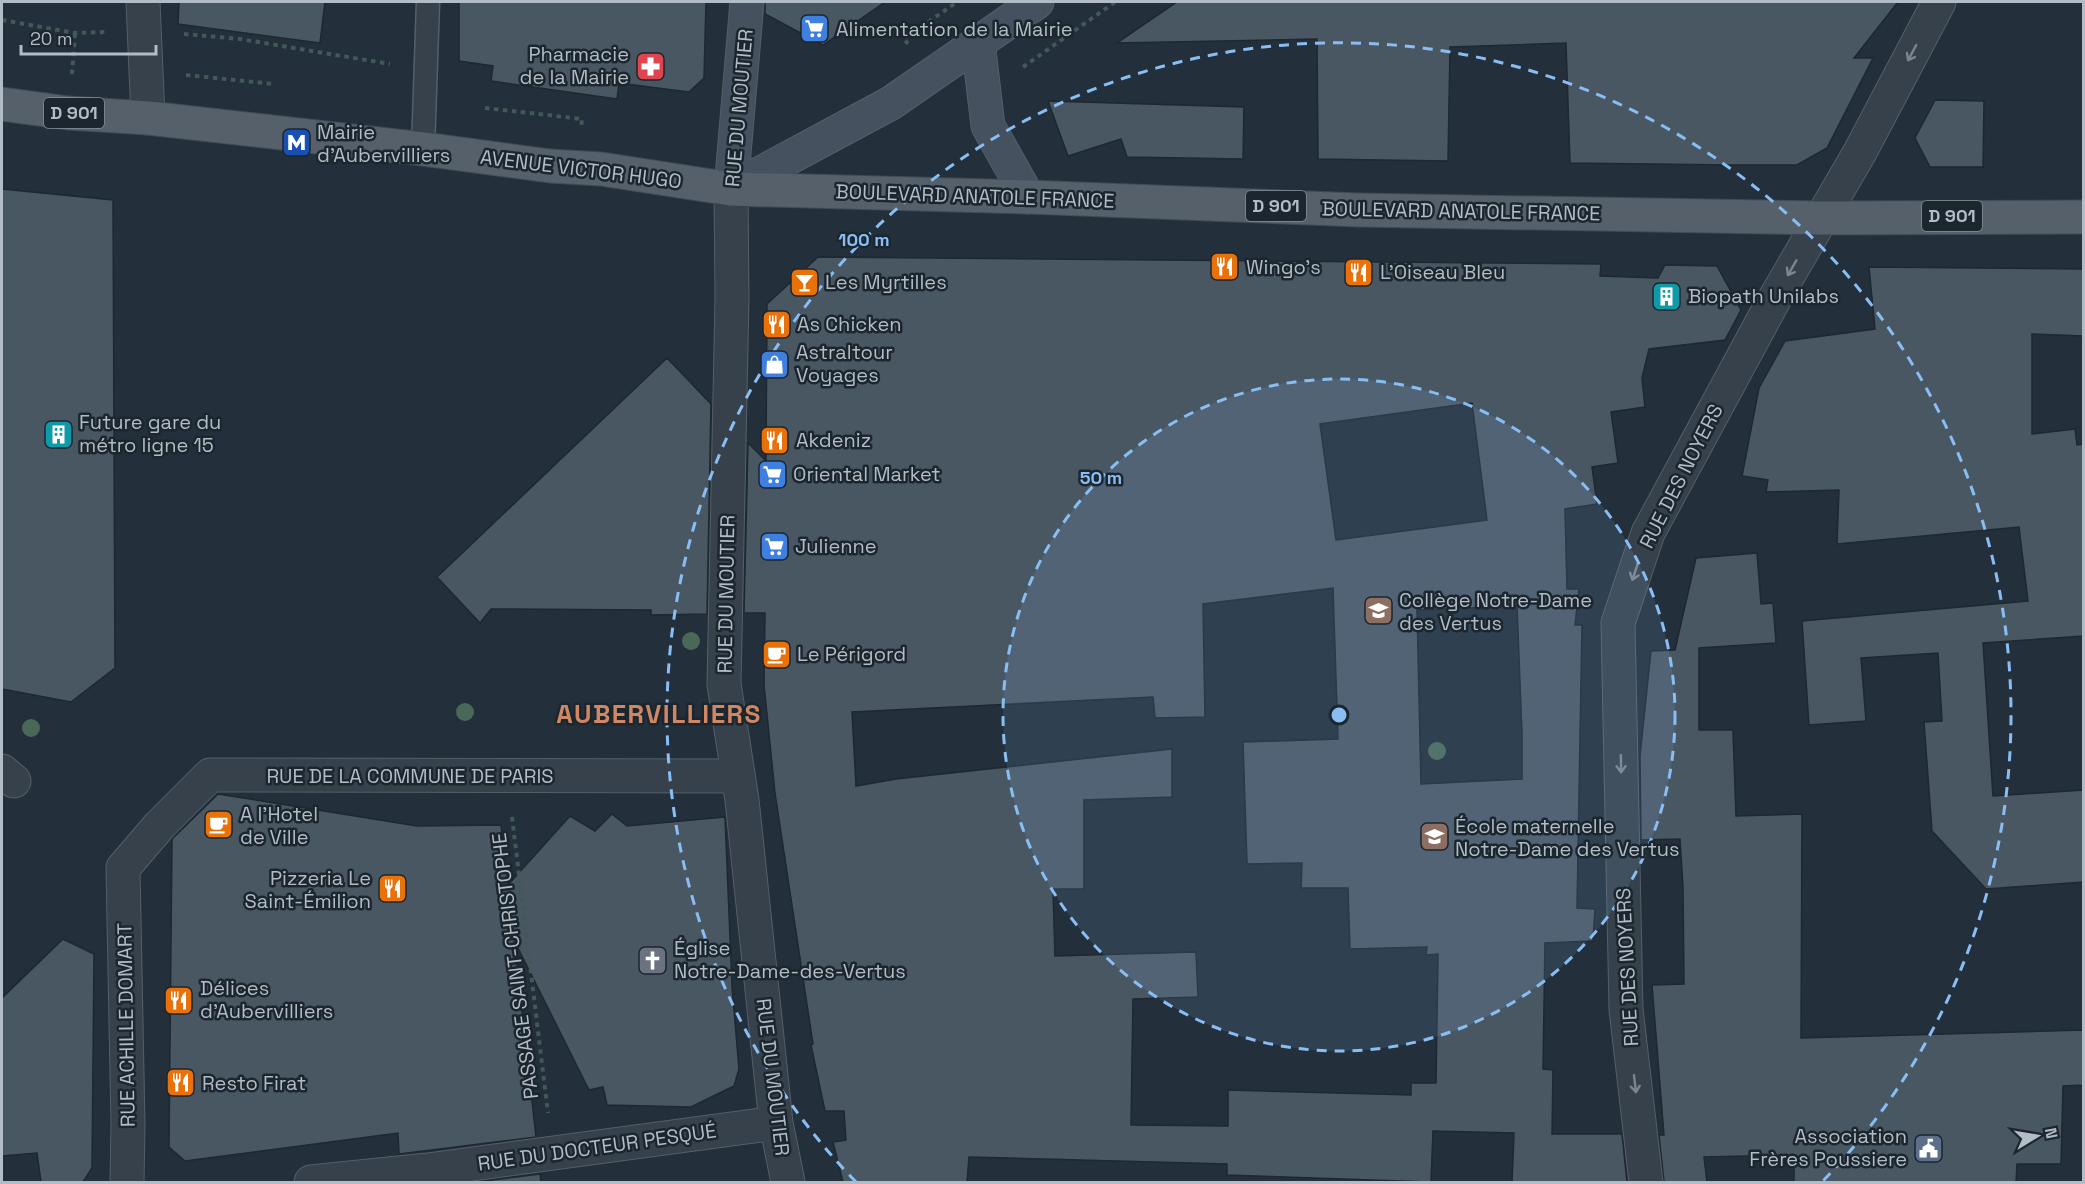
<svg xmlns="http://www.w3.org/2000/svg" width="2085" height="1184" font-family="'Space Grotesk',sans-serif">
	<rect width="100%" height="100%" fill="#232f3a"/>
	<path fill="#495763" stroke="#1e2831" stroke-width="1.5" fill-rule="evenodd" d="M179 2H325L320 43 178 24Z
		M459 2H706L704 78 689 92 619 83 617 99 491 81 493 66 459 61Z
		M765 2H885L823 45 765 14Z
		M1177 2H1898L1854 58H1873L1827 148 1797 165H1732L1570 163 1566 43 1450 47 1448 161 1318 159 1317 39 1117 43Z
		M1935 100 1984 101 1983 167H1930L1915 138Z
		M1048 101 1244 107 1243 159 1127 157 1121 139 1068 156Z
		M2 189 113 200 115 668 71 702 2 689Z
		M818 257 1601 264 1600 276 1658 278 1665 265 1717 266 1741 310 1725 340 1649 349 1642 378 1645 407 1611 412 1618 463 1592 467 1597 504 1565 509 1567 589H1579L1575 625H1582L1577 908 1595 909 1593 941 1545 943 1543 1069 1553 1070 1552 1134H1622L1627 1182H1512L1514 1133 1433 1131 1431 1182 1227 1175V1164L969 1157 967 1182H843L833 1142 846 1140 844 1111H825L811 1045 813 1044 775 793 764 685 765 613H744L748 443 766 461 767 304ZM1472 403 1487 520 1336 540 1320 424ZM1333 588 1338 739 1243 742 1247 864 1302 863 1301 888H1348L1350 949 1427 947 1426 955 1438 954 1436 1083H1411V1095L1228 1090V1126L1131 1125 1133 999 1198 997 1196 952 1055 956 1053 889H1084V800L1172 797V749L896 779 856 786 852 712 1153 697 1155 718 1205 717 1203 604ZM1517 606 1522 734V779L1421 784 1417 610Z
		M1869 267 2084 269V336L2032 334V434L2075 429 2077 445 2084 444V636L1983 643 1993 796 2084 790V882L1986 889 1932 831 1924 722 1942 721 1938 653 1861 658 1866 721 1809 725 1802 621 2028 601 2019 527 1837 544 1839 490 1766 492 1768 480 1742 476 1759 388 1785 341 1875 329Z
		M667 358 711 404 707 614 651 615V610L491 609 480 623 437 577Z
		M1757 553 1761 604 1773 603 1776 643 1699 648V730H1733L1736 816 1802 814 1801 1038 2084 1030V1085L2063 1086 2061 1164H2017L2016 1182H1794V1155L1704 1157 1707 1182H1664L1659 1135H1664L1652 985 1684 984 1683 887 1680 839 1641 840 1640 756 1651 651 1675 650 1696 558Z
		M218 794 417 826 501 825 508 885 570 816 595 831 612 814 627 826 725 817 732 986 739 1069 734 1086 691 1107 607 1105 603 1087 589 1090 514 940 536 1137 399 1154 398 1133 185 1161 169 1147 172 839Z
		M63 939 94 954 92 1168 83 1182H41L37 1153 2 1156V998Z
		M540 1174 541 1182H476Z"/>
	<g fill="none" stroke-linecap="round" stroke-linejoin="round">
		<defs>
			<path id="lane" d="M423 149 428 2"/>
			<path id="street" d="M143 2 148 118
				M731 189 732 298 724 684 742 800 776 1123 788 1182
				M2 771 14 781
				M127 1182 128 1125 123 868 159 826 210 775 738 776
				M311 1182 428 1170 776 1123
				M1646 1182 1626 1009 1618 623 1648 533 1775 298 1860 152 1939 2"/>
			<path id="secondary" d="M978 42 988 126 1028 197
				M731 189 891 103 1037 2
				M731 189 747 2"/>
			<path id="primary" d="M2 104 68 113 148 118 423 149 550 166 601 169 731 189 1028 197 1359 210 1821 218 2084 217"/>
		</defs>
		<use href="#lane" stroke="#555f69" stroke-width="25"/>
		<use href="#street" stroke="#555f69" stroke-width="35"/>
		<use href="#secondary" stroke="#555f69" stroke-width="35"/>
		<use href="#primary" stroke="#404a54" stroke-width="35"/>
		<path stroke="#435858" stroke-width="4" stroke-dasharray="4.5 4.5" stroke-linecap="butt" d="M2 20 75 33 105 32
			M184 34 240 39 390 64
			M908 44 904 39 957 2
			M1023 67 1115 2
			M72 74 75 33
			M186 75 274 84
			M485 108 582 119 581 129
			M512 817 548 1113"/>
		<use href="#lane" stroke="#37414b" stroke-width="22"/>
		<use href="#street" stroke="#37414b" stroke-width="33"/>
		<use href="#secondary" stroke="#45515e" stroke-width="33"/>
		<use href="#primary" stroke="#55606b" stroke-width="33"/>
	</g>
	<g fill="#4a6857">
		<circle cx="691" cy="641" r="9"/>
		<circle cx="465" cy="712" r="9"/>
		<circle cx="31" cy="728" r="9"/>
		<circle cx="1437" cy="751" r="9"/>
	</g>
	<defs><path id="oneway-shaft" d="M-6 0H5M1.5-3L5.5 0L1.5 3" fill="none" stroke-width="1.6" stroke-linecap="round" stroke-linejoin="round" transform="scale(1.5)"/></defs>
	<g stroke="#7b858f">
		<use href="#oneway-shaft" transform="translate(1912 53) rotate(118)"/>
		<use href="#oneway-shaft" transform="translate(1792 268) rotate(120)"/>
		<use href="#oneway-shaft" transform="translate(1635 572) rotate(108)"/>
		<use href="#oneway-shaft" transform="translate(1621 764) rotate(89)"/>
		<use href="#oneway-shaft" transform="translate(1635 1084) rotate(83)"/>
	</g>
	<circle cx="1339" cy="715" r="336" fill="#89bef4" fill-opacity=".12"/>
	<g fill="none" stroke="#89bef4" stroke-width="3" stroke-dasharray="10 8">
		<circle cx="1339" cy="715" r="336"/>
		<path d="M856 1182A672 672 0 1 1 1822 1182"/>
	</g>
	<defs>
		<symbol id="supermarket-square" viewBox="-11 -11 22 22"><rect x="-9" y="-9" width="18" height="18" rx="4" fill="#3f7fe0" stroke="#1c262f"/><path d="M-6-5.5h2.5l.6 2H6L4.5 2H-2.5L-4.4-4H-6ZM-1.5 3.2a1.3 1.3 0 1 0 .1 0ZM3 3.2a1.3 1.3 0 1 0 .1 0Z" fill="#fff"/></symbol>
		<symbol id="pharmacy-square" viewBox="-11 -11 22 22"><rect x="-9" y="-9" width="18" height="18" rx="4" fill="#e0444e" stroke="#1c262f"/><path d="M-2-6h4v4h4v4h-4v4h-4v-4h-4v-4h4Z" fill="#fff"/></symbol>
		<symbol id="metro-square" viewBox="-11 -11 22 22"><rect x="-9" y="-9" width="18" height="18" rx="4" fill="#1a4fb4" stroke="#1c262f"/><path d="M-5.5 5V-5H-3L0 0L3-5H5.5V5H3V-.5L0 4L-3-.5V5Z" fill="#fff"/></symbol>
		<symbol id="restaurant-square" viewBox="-11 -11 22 22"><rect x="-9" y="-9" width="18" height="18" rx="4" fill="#e8710a" stroke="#1c262f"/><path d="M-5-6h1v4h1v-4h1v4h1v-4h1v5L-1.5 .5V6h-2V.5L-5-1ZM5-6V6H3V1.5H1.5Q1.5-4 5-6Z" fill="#fff"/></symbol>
		<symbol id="bar-square" viewBox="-11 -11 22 22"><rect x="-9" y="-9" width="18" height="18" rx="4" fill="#e8710a" stroke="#1c262f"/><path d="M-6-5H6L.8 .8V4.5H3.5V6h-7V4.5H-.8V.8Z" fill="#fff"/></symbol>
		<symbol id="building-square" viewBox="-11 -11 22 22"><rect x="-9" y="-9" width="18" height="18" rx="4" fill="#0f9aa8" stroke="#1c262f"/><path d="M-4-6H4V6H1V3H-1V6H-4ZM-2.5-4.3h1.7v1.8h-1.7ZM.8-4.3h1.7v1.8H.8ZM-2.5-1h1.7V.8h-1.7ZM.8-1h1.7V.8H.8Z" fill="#fff"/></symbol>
		<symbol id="shop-square" viewBox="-11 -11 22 22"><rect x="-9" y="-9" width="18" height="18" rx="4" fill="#3f7fe0" stroke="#1c262f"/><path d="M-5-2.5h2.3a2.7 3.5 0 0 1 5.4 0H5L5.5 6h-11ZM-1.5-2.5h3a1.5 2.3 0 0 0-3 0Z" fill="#fff"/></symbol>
		<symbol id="school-square" viewBox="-11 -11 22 22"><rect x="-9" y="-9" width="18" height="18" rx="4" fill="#8d6e63" stroke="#1c262f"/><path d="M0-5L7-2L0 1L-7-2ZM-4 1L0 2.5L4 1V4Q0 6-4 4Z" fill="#fff"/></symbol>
		<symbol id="cafe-square" viewBox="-11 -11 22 22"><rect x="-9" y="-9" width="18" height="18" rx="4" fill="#e8710a" stroke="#1c262f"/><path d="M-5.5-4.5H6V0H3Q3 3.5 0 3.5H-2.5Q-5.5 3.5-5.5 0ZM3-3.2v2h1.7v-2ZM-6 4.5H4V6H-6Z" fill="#fff"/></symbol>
		<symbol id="church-square" viewBox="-11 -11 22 22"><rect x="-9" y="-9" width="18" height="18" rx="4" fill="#6b7280" stroke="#1c262f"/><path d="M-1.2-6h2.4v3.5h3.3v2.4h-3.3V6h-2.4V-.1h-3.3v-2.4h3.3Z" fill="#fff"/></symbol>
		<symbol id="civic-square" viewBox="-11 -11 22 22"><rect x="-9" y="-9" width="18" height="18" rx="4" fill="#5c6f8a" stroke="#1c262f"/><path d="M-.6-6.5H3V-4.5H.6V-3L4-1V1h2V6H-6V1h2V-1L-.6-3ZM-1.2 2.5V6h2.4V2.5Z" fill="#fff"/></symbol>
	</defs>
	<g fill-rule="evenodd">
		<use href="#supermarket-square" x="798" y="12" width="33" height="33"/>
		<use href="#pharmacy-square" x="634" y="50" width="33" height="33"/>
		<use href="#metro-square" x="280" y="126" width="33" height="33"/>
		<use href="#restaurant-square" x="1208" y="250" width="33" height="33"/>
		<use href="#restaurant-square" x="1342" y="256" width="33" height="33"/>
		<use href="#bar-square" x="788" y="266" width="33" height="33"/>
		<use href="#building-square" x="1650" y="280" width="33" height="33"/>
		<use href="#restaurant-square" x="760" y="308" width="33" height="33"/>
		<use href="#shop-square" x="758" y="348" width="33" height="33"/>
		<use href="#building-square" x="42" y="418" width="33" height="33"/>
		<use href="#restaurant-square" x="758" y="424" width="33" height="33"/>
		<use href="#supermarket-square" x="756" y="458" width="33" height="33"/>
		<use href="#supermarket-square" x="758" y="530" width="33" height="33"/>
		<use href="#school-square" x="1362" y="594" width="33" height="33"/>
		<use href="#cafe-square" x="760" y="638" width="33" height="33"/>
		<use href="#cafe-square" x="202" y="808" width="33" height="33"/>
		<use href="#school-square" x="1418" y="820" width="33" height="33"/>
		<use href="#restaurant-square" x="376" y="872" width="33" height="33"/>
		<use href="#church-square" x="636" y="944" width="33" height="33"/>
		<use href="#restaurant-square" x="162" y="984" width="33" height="33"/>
		<use href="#restaurant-square" x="164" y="1066" width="33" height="33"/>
		<use href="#civic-square" x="1912" y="1132" width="33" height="33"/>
	</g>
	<g text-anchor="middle" stroke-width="5" stroke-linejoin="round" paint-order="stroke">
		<g fill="#1c262f" stroke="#858f99" stroke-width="1.5">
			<rect x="44" y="98" width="60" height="30" rx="4.5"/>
			<rect x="1246" y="191" width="60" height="30" rx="4.5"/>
			<rect x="1922" y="201" width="60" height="30" rx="4.5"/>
		</g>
		<g font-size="18" font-weight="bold" fill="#b2bcc6">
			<text x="74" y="119">D 901</text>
			<text x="1276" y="212">D 901</text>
			<text x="1952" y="222">D 901</text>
		</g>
		<g font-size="20" fill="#b2bcc6" stroke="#1c262f" text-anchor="start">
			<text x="836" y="36">Alimentation de la Mairie</text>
			<text x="629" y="61" text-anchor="end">Pharmacie<tspan x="629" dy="23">de la Mairie</tspan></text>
			<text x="317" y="139">Mairie<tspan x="317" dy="23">d'Aubervilliers</tspan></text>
			<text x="1246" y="274">Wingo’s</text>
			<text x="1380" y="279">L'Oiseau Bleu</text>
			<text x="825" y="289">Les Myrtilles</text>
			<text x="1688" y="303">Biopath Unilabs</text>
			<text x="797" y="331">As Chicken</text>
			<text x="796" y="359">Astraltour<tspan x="796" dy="23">Voyages</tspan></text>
			<text x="79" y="429">Future gare du<tspan x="79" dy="23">métro ligne 15</tspan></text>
			<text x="796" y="447">Akdeniz</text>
			<text x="793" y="481">Oriental Market</text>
			<text x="795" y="553">Julienne</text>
			<text x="1399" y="607">Collège Notre-Dame<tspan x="1399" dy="23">des Vertus</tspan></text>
			<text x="797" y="661">Le Périgord</text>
			<text x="240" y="821">A l'Hotel<tspan x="240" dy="23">de Ville</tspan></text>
			<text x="1455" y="833">École maternelle<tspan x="1455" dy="23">Notre-Dame des Vertus</tspan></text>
			<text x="371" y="885" text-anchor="end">Pizzeria Le<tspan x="371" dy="23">Saint-Émilion</tspan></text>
			<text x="674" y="955">Église<tspan x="674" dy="23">Notre-Dame-des-Vertus</tspan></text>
			<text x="200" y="995">Délices<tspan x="200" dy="23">d'Aubervilliers</tspan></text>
			<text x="202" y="1090">Resto Firat</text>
			<text x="1907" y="1143" text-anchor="end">Association<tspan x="1907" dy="23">Frères Poussiere</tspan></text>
		</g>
		<g font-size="20" fill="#b2bcc6" stroke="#1c262f">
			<text transform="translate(739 108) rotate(-85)" y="7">RUE DU MOUTIER</text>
			<text transform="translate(581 169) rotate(7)" y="7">AVENUE VICTOR HUGO</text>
			<text transform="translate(975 196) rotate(2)" y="7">BOULEVARD ANATOLE FRANCE</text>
			<text transform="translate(1461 211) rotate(1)" y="7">BOULEVARD ANATOLE FRANCE</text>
			<text transform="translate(1681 476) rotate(-63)" y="7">RUE DES NOYERS</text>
			<text transform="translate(726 594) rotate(-89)" y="7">RUE DU MOUTIER</text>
			<text x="410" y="783">RUE DE LA COMMUNE DE PARIS</text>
			<text transform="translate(515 966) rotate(-97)" y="7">PASSAGE SAINT-CHRISTOPHE</text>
			<text transform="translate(1627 967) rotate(-93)" y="7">RUE DES NOYERS</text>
			<text transform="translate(126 1025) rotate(-91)" y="7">RUE ACHILLE DOMART</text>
			<text transform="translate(773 1077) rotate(83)" y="7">RUE DU MOUTIER</text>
			<text transform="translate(597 1147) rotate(-8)" y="7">RUE DU DOCTEUR PESQUÉ</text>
		</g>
		<g font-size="26" font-weight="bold" letter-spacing="1.5" fill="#d08763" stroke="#1c262f">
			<text x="659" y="723">AUBERVILLIERS</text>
		</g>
	</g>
	<circle cx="1339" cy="715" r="9" fill="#89bef4" stroke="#1c262f" stroke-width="3"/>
	<g font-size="18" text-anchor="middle" font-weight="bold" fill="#89bef4" stroke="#1c262f" stroke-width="5" stroke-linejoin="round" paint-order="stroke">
		<text x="864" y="246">100 m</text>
		<text x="1101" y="484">50 m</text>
	</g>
	<rect width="2085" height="1184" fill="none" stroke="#b2bcc6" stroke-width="6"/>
	<g transform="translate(2037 1136) rotate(79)" stroke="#1c262f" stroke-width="4.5" paint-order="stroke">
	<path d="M0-4.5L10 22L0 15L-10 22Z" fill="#b2bcc6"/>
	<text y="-9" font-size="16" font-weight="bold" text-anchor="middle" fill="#b2bcc6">N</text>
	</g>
	<path d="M21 45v9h135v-9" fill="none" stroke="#b2bcc6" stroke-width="3"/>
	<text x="30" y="45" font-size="18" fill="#b2bcc6" stroke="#1c262f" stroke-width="4.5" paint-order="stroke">20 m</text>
</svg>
